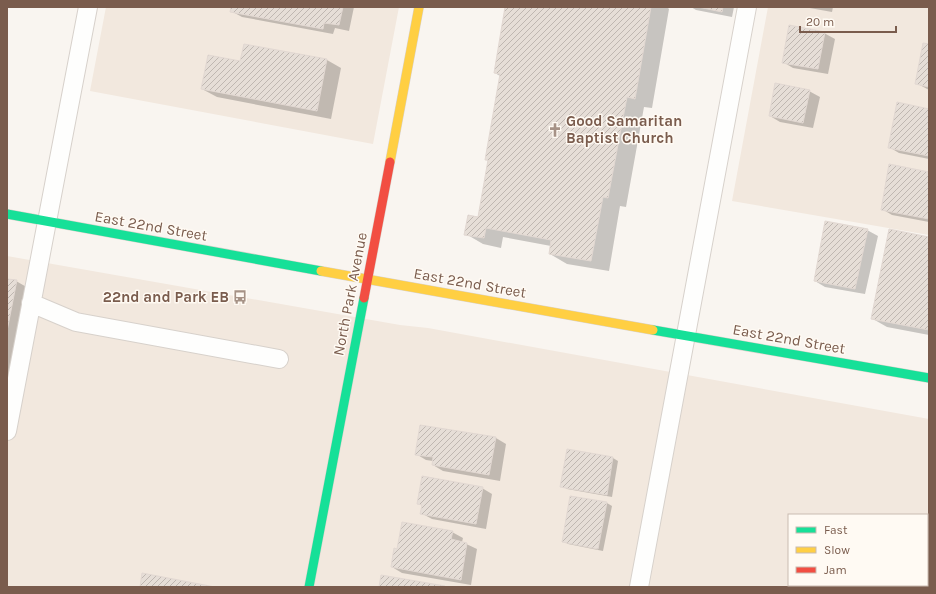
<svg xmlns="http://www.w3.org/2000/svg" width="936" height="594" font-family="Karla,sans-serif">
	<defs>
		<pattern id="building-hatch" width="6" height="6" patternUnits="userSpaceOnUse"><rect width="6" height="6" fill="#e6ded7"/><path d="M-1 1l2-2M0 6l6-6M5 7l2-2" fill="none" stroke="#bfb7b1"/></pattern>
	</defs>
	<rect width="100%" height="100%" fill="#f9f5f0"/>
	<path fill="#f2e8de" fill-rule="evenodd" d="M106 7H399L373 144 90 91Z
		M768 7H929V235L732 201Z
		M7 256 400 325 428 328 929 419V587H7ZM789 515H927V585H789Z"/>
	<path fill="#0003" d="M232 7H354L349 31 335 28 333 34 242 17 231 11Z
		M506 7H667L669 9 652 108 644 107 626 207 620 206 609 271 567 264 550 254 551 246 503 237 501 248 483 244 466 234 479 218 489 161 486 160 500 76 495 73Z
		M691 7H734L732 17 696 10Z
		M804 7H833L832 12Z
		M824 33 835 39 828 74 793 68 783 62Z
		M244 45 327 60 341 68 331 119 217 97 202 89 241 62Z
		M929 45V90L916 83Z
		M809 91 820 97 813 128 780 122 770 116Z
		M929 110V159L899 153 889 147Z
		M929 173V222L892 215 882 209Z
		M867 230 878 236 865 294 825 287 815 281Z
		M929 238V335L887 327 873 319Z
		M7 280 16 281 37 293 7 417Z
		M496 438 506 444 500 481 443 471 433 465V461L426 460 416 454Z
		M568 450 613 458 618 461 612 497 567 489 562 486Z
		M482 488 492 494 486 529 432 519 421 513 423 506 418 503Z
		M607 503 612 506 603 551 568 544 563 541Z
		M452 532 463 538 462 542 477 549 471 585 402 573 392 567 398 550Z"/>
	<path fill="url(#building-hatch)" stroke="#e2d8d2" d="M231 7H343L339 25 324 23 323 29 230 12Z
		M505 7H651L635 99 627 97 608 198 603 197 591 261 549 254 551 240 486 228 484 238 464 235 468 215 478 217 488 160H485L500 74 494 73Z
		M698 7H723L722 12Z
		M789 25 825 32 818 69 782 63Z
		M923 43 929 44V87L915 84Z
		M244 44 327 59 317 111 201 89 208 55 240 61Z
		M775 83 810 90 803 123 769 116Z
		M897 102 929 109V156L888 148Z
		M889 164 929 172V219L881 210Z
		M825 221 868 229 855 289 814 281Z
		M889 229 929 237V330L871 319Z
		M7 279 17 280 7 331Z
		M420 425 496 437 489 475 432 465 433 457 415 455Z
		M567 449 613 457 607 495 560 487Z
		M422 476 483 487 476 524 420 514 422 505 417 504Z
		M570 496 607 502 598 549 562 542Z
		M402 522 453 531 451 539 467 543 461 580 391 567 394 548 397 549Z
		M142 573 215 587H140Z
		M381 575 445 586V587H379Z"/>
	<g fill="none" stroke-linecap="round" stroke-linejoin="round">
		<defs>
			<path id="lane" d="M31 303 76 322 279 359
				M7 431 88 7
				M639 587 747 7"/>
			<path id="fast" d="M7 214 321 271
				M653 330 929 378
				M309 587 364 298"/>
			<path id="slow" d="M390 162 419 7
				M321 271 653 330"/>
			<path id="jam" d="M364 298 390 162"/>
		</defs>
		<use href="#lane" stroke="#d7d1cb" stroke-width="20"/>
		<use href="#fast" stroke="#d9d2cb" stroke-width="10"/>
		<use href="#slow" stroke="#d9d2cb" stroke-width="10"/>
		<use href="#jam" stroke="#d9d2cb" stroke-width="10"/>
		<use href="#lane" stroke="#fefefd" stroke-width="18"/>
		<use href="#fast" stroke="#16e098" stroke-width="9"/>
		<use href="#slow" stroke="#ffcf43" stroke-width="9"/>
		<use href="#jam" stroke="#f24e42" stroke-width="9"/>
	</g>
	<defs>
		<symbol id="church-bare" viewBox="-9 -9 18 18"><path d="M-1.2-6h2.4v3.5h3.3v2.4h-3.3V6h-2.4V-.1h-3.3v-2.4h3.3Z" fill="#a69286" stroke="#fffaf3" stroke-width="2.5" paint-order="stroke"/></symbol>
		<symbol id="bus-bare" viewBox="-9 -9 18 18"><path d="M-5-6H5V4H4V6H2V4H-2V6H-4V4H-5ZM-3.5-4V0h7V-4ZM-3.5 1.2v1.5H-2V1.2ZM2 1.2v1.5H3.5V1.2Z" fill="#a69286" stroke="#fffaf3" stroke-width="2.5" paint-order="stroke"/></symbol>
	</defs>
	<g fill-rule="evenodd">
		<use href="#church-bare" x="545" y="120" width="20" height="20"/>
		<use href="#bus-bare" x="230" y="287" width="20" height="20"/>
	</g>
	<g text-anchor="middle" stroke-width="3" stroke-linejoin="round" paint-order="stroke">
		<g font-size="15" font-weight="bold" fill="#7a5c4d" stroke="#fffaf3" text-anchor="start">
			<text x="566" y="126">Good Samaritan<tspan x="566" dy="17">Baptist Church</tspan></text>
			<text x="229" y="302" text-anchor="end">22nd and Park EB</text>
		</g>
		<g font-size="15" fill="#7a5c4d" stroke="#fffaf3">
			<text transform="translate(151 226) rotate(10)" y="5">East 22nd Street</text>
			<text transform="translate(470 283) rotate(10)" y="5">East 22nd Street</text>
			<text transform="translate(350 294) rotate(-79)" y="5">North Park Avenue</text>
			<text transform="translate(789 339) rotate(10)" y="5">East 22nd Street</text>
		</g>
	</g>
	<rect width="936" height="594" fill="none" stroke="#7a5c4d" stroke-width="16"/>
	<rect x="788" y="514" width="140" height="72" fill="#fffaf3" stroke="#cabbb1"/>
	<rect x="796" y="527" width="20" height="6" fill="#16e098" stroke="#cabbb1"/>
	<text x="824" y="534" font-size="12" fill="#7a5c4d">Fast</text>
	<rect x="796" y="547" width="20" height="6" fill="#ffcf43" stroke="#cabbb1"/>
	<text x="824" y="554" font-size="12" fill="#7a5c4d">Slow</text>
	<rect x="796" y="567" width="20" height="6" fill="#f24e42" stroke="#cabbb1"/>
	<text x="824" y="574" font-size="12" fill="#7a5c4d">Jam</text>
	<path d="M800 26v6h96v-6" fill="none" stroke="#7a5c4d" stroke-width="2"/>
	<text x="806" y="26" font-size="12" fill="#7a5c4d" stroke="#fffaf3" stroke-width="3" paint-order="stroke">20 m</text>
</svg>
